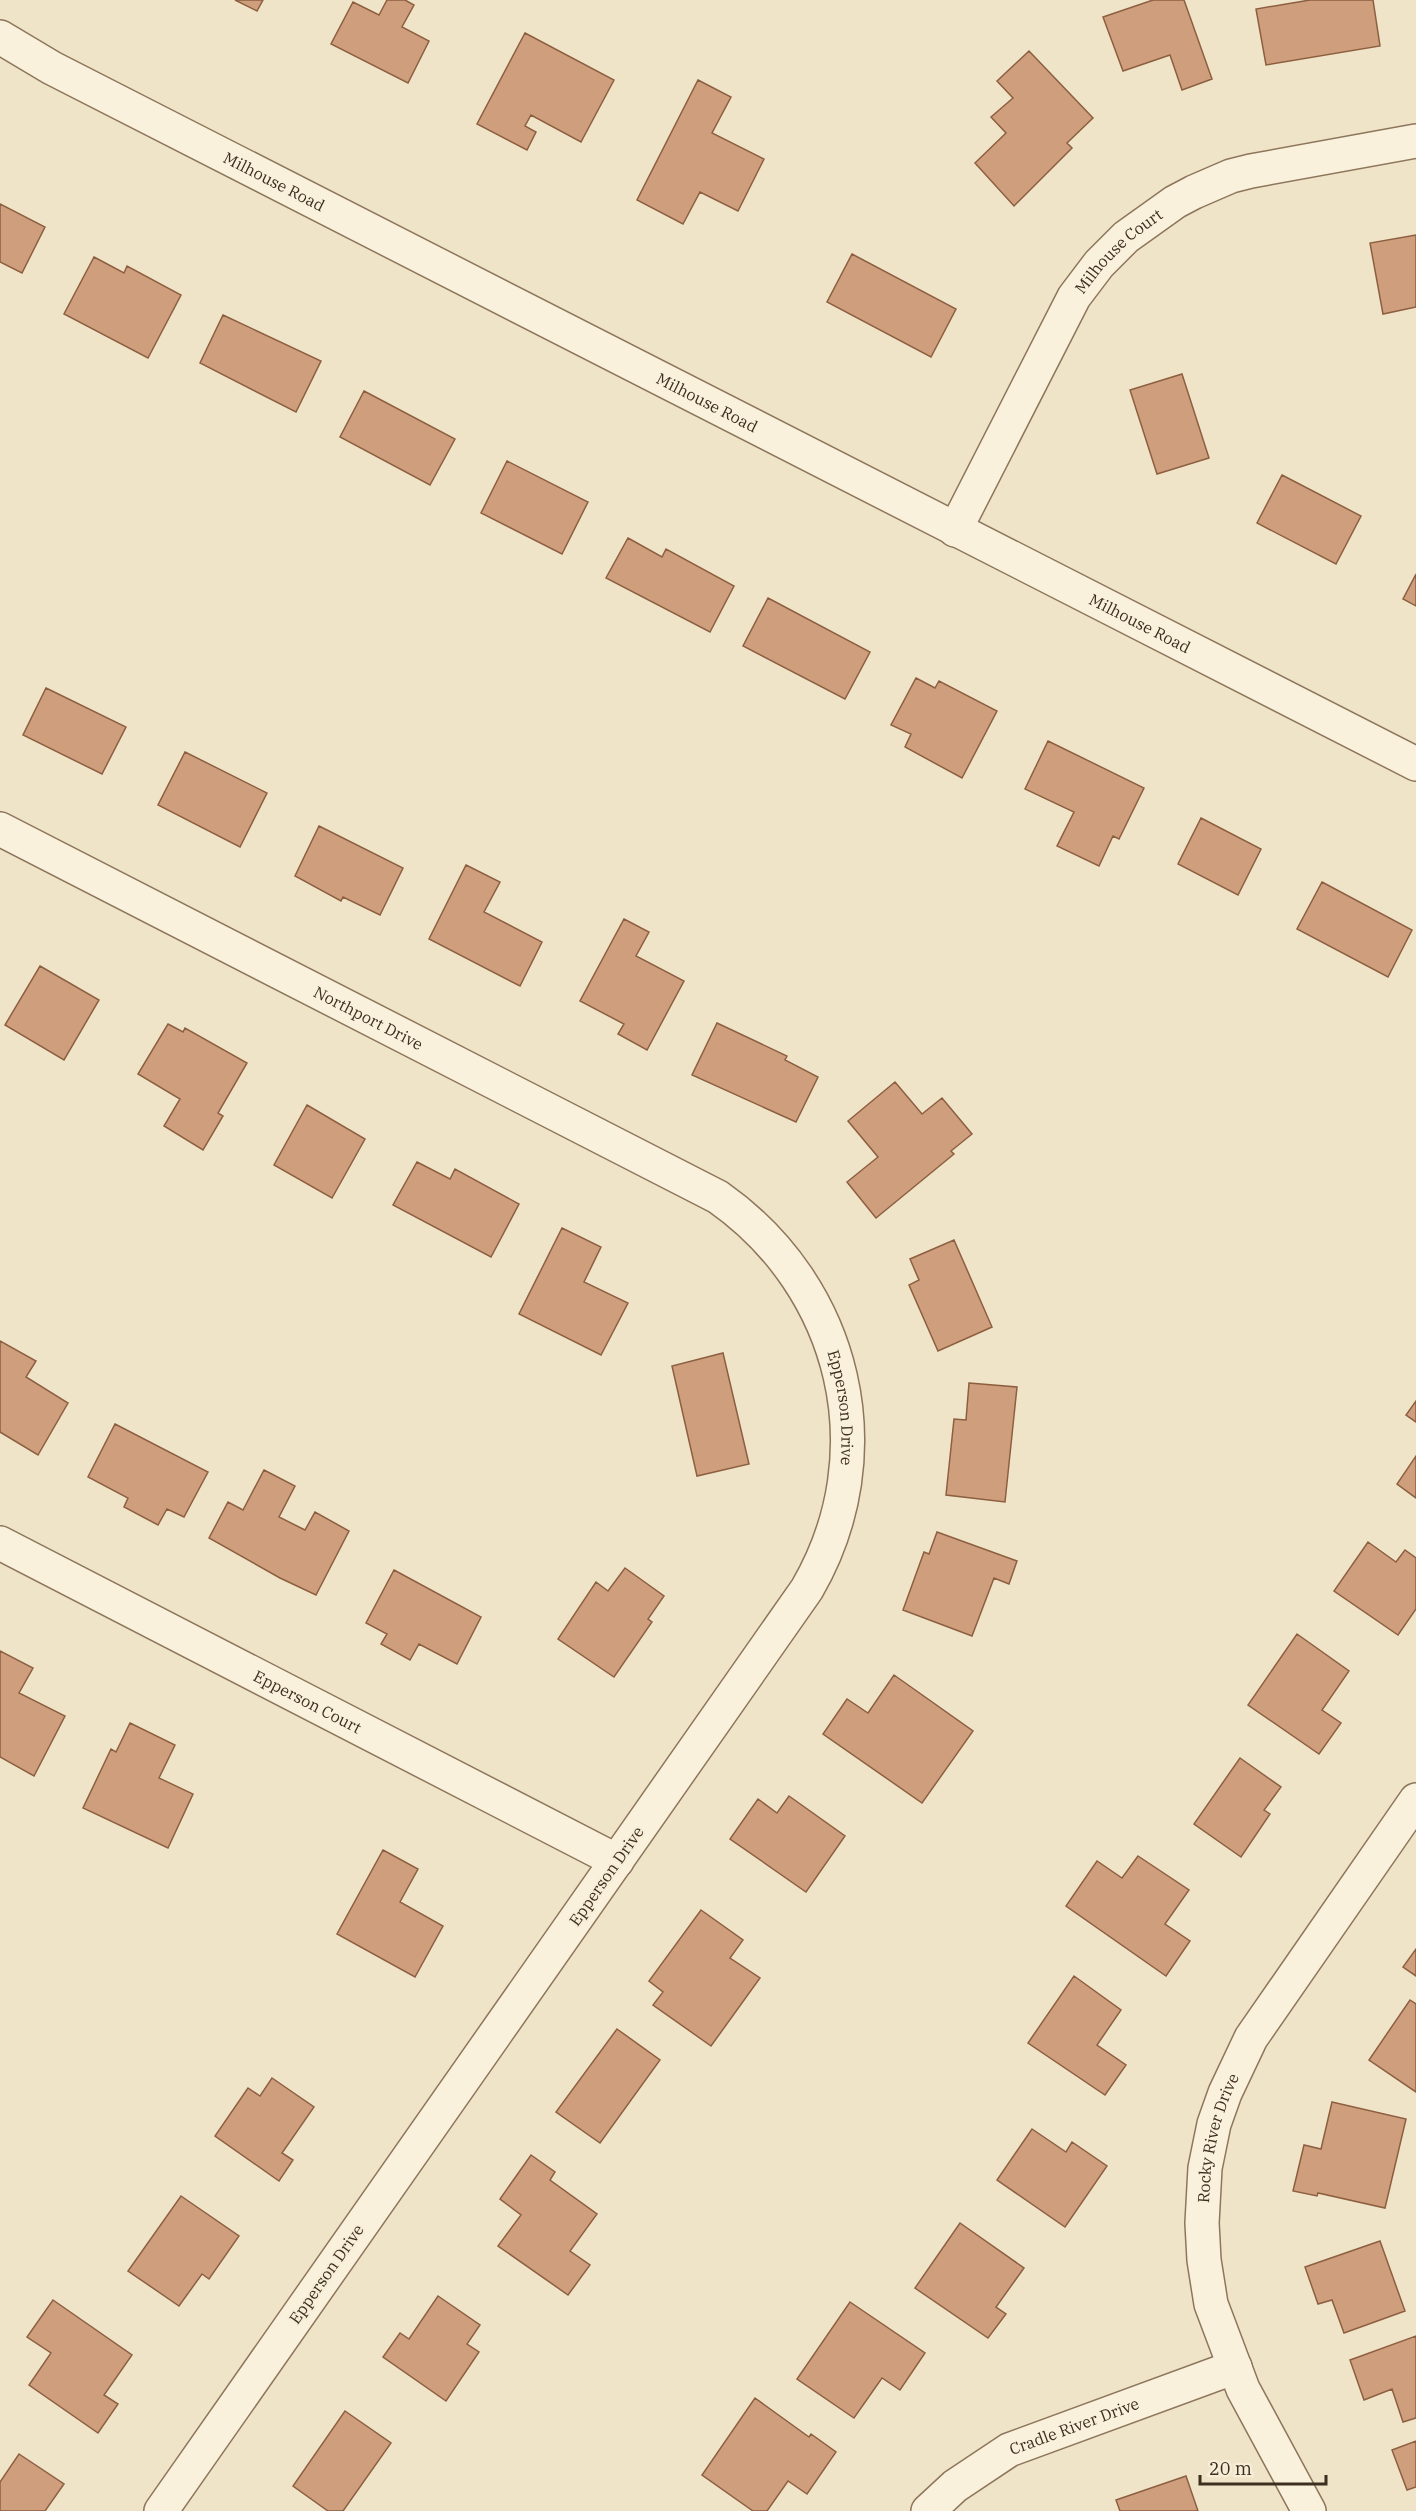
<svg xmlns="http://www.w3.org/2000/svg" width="1416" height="2511" font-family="'IBM Plex Serif',serif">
	<rect width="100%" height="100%" fill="#f0e4c8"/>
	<path fill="#cf9f7d" stroke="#8d5f41" stroke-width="1.5" d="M235 0H263L257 11Z
		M387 0H405L414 5 402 27 429 41 408 83 331 44 353 2 379 15Z
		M1153 0H1184L1212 79 1182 90 1170 55 1123 71 1103 17Z
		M1310 0H1373L1380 46 1266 65 1256 9Z
		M525 33 614 80 581 142 531 115 525 126 536 132 527 150 477 124Z
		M1029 51 1093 118 1067 143 1072 148 1014 206 975 163 1006 133 991 117 1013 98 997 81Z
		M698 80 731 97 712 133 764 159 738 211 700 192 683 224 637 200Z
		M0 204 45 227 22 273 0 262Z
		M1416 235V307L1383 314 1370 243Z
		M852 254 956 309 931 357 827 302Z
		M94 257 124 273 127 266 181 295 148 358 64 314Z
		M223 315 321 361 296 412 200 363Z
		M1182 374 1209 458 1157 474 1130 390Z
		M364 391 455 439 430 485 340 437Z
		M507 461 588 502 562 554 481 513Z
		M1282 475 1361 516 1336 564 1257 523Z
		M628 538 662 557 666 549 734 586 710 632 606 578Z
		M1416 574V606L1403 599Z
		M768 598 870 652 845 699 743 646Z
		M916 678 935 688 939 681 997 711 962 778 905 747 911 734 891 725Z
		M46 688 126 727 102 774 23 735Z
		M1048 741 1144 788 1119 839 1113 836 1099 866 1057 846 1074 812 1025 789Z
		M185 752 267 793 240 847 158 805Z
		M1201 818 1261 849 1238 895 1178 864Z
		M319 826 403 868 380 915 343 897 341 901 295 876Z
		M466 865 500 882 484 912 542 942 520 986 429 939Z
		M1322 882 1412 930 1388 977 1297 929Z
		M624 919 649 932 636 956 684 981 647 1050 618 1034 624 1024 580 1001Z
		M40 966 99 1000 64 1060 5 1025Z
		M717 1023 787 1056 785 1060 818 1077 796 1122 692 1075Z
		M168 1024 183 1032 185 1028 247 1063 218 1113 223 1116 203 1150 164 1126 180 1099 138 1074Z
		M895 1082 922 1114 942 1098 972 1134 951 1151 954 1154 876 1218 847 1182 878 1157 848 1121Z
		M307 1105 365 1139 332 1198 274 1165Z
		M417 1162 450 1179 455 1169 519 1204 491 1257 393 1205Z
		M562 1228 601 1247 584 1282 628 1303 601 1355 519 1314Z
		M954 1240 992 1327 938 1351 909 1285 919 1280 910 1259Z
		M0 1341 36 1361 26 1377 68 1403 38 1455 0 1432Z
		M723 1353 749 1464 697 1476 672 1366Z
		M969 1383 1017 1387 1005 1502 946 1495 954 1419 966 1420Z
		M1416 1401V1422L1406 1415Z
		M115 1424 208 1472 184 1517 167 1509 158 1525 124 1507 128 1498 88 1477Z
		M1416 1456V1498L1397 1484Z
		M264 1470 295 1486 279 1517 305 1530 315 1512 349 1531 316 1595 280 1578 209 1538 228 1502 243 1510Z
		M937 1532 1017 1561 1009 1584 994 1578 972 1636 903 1610 924 1552 929 1554Z
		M1368 1542 1396 1562 1405 1550 1416 1558V1609L1398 1635 1334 1591Z
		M625 1568 664 1596 648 1619 652 1622 614 1677 558 1639 596 1582 608 1591Z
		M394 1570 481 1617 457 1664 419 1644 410 1660 381 1644 387 1634 366 1623Z
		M1297 1634 1349 1671 1322 1710 1341 1723 1319 1754 1248 1705Z
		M0 1651 33 1668 19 1693 65 1716 34 1776 0 1757Z
		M894 1675 973 1731 922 1803 823 1734 847 1699 868 1713Z
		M130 1723 175 1745 159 1778 193 1794 168 1848 83 1808 111 1749 116 1752Z
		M1240 1758 1281 1787 1264 1810 1270 1814 1241 1857 1194 1824Z
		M789 1796 845 1836 806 1892 730 1839 758 1799 777 1813Z
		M383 1850 418 1869 400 1902 443 1926 415 1977 337 1934Z
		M1138 1856 1189 1890 1165 1924 1190 1941 1166 1976 1066 1906 1097 1861 1122 1878Z
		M701 1910 743 1940 730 1958 760 1978 711 2046 653 2005 663 1992 649 1981Z
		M1416 1949V1976L1403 1967Z
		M1074 1976 1121 2010 1097 2045 1126 2065 1105 2095 1028 2043Z
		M1410 2000 1416 2004V2092L1369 2060Z
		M617 2029 660 2060 600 2143 556 2112Z
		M272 2078 314 2107 282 2153 293 2160 279 2181 215 2136 248 2088 260 2096Z
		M1332 2102 1406 2119 1385 2208 1318 2193 1317 2196 1293 2191 1304 2145 1321 2149Z
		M1032 2129 1066 2152 1072 2142 1107 2166 1065 2227 997 2180Z
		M531 2155 555 2172 550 2180 597 2214 570 2251 590 2265 568 2295 498 2246 521 2215 500 2199Z
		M181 2196 239 2236 209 2279 202 2274 179 2306 128 2271Z
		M960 2223 1024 2268 996 2307 1006 2314 988 2338 915 2288Z
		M1380 2241 1405 2311 1344 2333 1332 2300 1318 2304 1305 2267Z
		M438 2296 480 2325 467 2344 479 2352 446 2401 383 2357 400 2333 409 2339Z
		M53 2300 132 2355 104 2395 118 2404 98 2433 29 2385 51 2353 27 2337Z
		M850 2302 925 2353 900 2390 882 2378 854 2418 797 2379Z
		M1416 2336V2418L1403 2422 1392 2389 1364 2400 1350 2360Z
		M755 2398 809 2437 811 2434 836 2452 807 2494 788 2481 767 2511H753L702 2475Z
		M345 2411 391 2443 343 2511H328L293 2486Z
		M1416 2441V2487L1407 2490 1392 2450Z
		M19 2454 64 2484 45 2511H0V2482Z
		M1186 2476 1198 2511H1120L1116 2500Z"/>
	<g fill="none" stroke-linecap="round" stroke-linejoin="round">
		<defs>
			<g id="minor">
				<path id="s1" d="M0 37 52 68 1416 764"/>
				<path id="s2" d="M955 530 1074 297 1099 264 1126 237 1175 202 1194 192 1231 176 1251 171 1416 141"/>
				<path id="s3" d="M0 829 718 1197C846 1287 886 1453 807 1589L161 2511"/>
				<path id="s4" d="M0 1543 617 1861"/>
				<path id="s5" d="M928 2511 955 2486 1009 2450 1235 2367"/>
				<path id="s6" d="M1309 2511 1243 2389 1211 2304 1204 2260 1202 2223 1205 2168 1214 2124 1225 2093 1251 2038 1416 1800"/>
			</g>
		</defs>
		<use href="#minor" stroke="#8d765c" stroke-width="36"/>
		<use href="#minor" stroke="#faf1dc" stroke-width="33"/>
	</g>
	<g text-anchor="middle" stroke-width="4.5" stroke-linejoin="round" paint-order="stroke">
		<g font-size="16" fill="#3d2e20" stroke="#f7eed8">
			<text dy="6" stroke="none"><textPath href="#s1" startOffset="310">Milhouse Road</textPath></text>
			<text dy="6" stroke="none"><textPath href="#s2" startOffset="326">Milhouse Court</textPath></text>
			<text dy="6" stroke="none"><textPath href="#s1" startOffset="796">Milhouse Road</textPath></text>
			<text dy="6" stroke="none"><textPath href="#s1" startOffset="1282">Milhouse Road</textPath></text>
			<text dy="6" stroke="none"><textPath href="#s3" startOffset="414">Northport Drive</textPath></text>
			<text dy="6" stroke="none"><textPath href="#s3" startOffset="1060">Epperson Drive</textPath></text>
			<text dy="6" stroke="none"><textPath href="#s4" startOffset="346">Epperson Court</textPath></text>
			<text transform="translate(606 1876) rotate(-55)" y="6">Epperson Drive</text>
			<text dy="6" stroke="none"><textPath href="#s6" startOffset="398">Rocky River Drive</textPath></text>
			<text transform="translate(326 2274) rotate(-55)" y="6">Epperson Drive</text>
			<text dy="6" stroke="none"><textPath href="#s5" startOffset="171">Cradle River Drive</textPath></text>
		</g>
	</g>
	<path d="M1200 2475v9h126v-9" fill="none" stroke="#3d2e20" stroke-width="3"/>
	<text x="1209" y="2475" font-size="18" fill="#3d2e20" stroke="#f7eed8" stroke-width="4.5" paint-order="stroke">20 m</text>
</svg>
